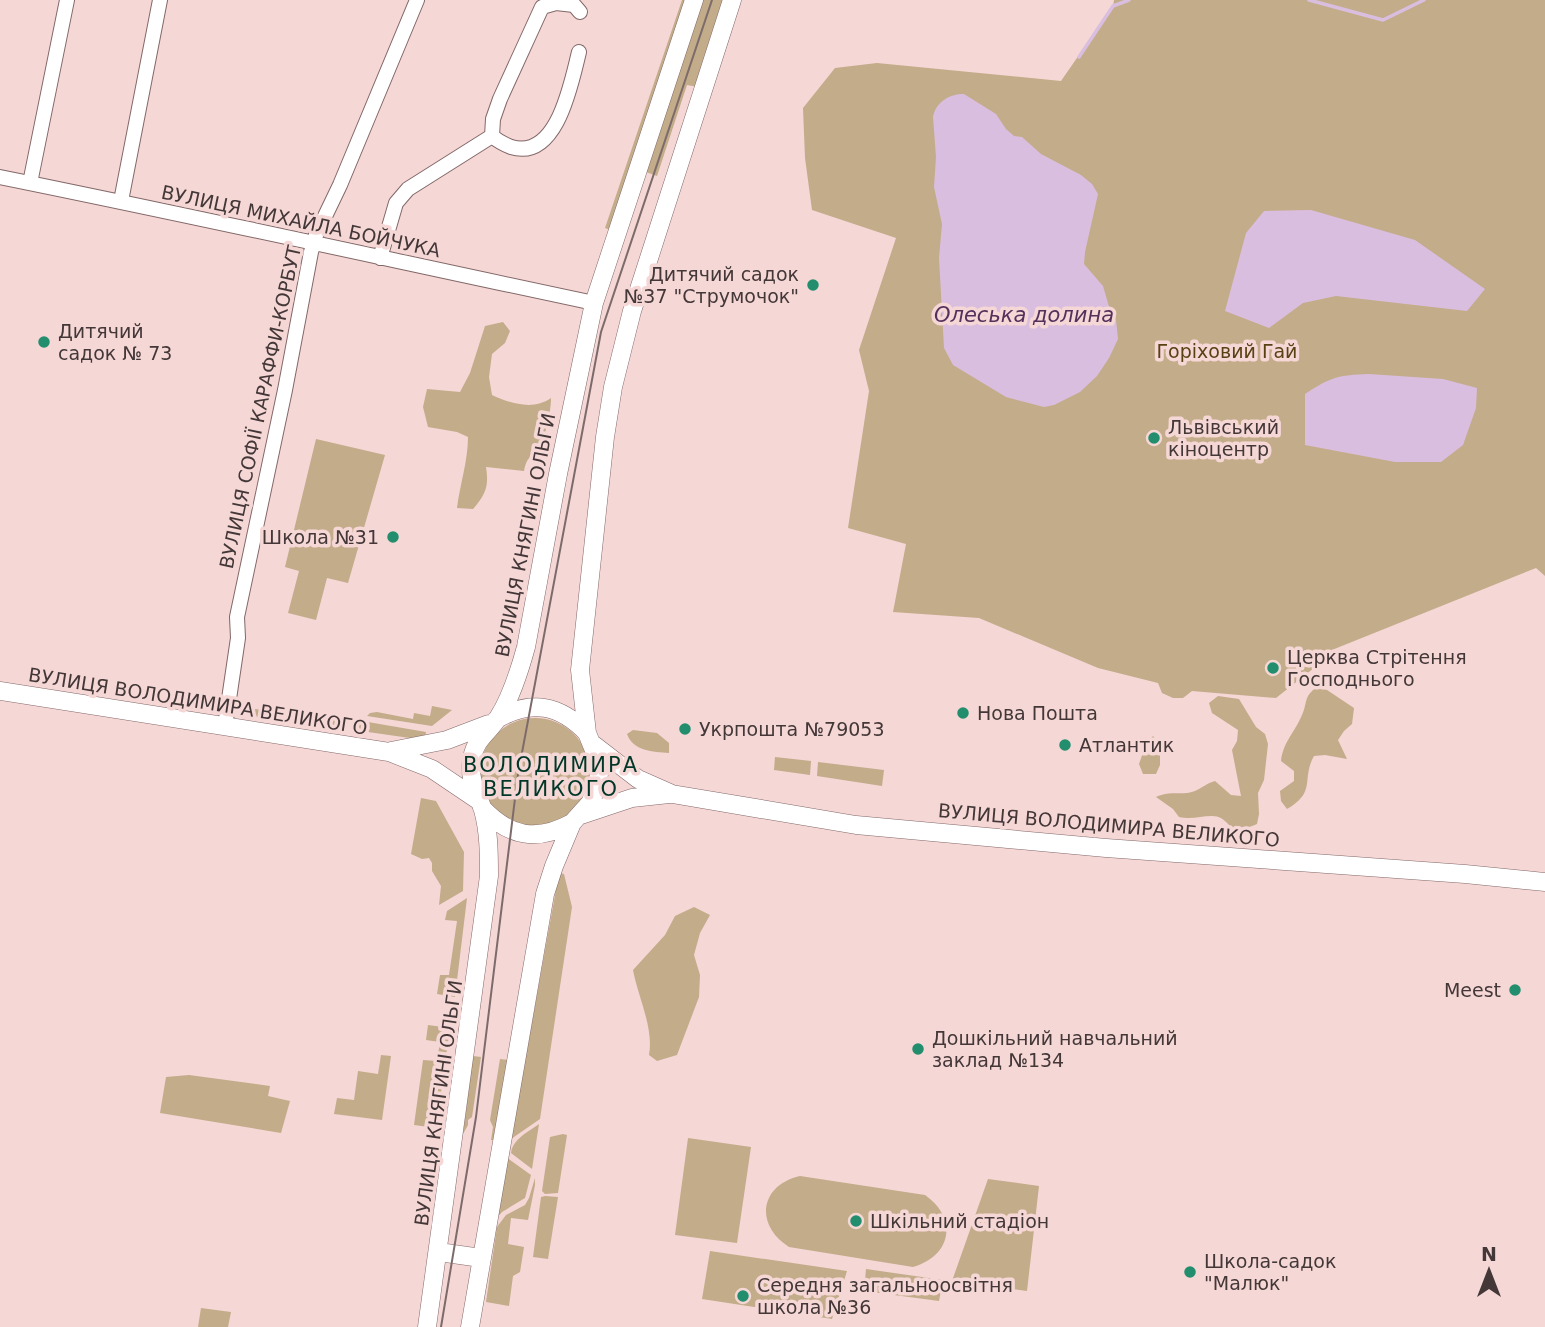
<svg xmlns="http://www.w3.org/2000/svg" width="1545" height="1327" font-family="'DejaVu Sans',sans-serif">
	<rect width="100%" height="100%" fill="#f5d7d6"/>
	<path fill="#c3ac89" d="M682 0H687L611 230 605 228Z
		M703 0H726L698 87 687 85 657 176 646 172Z
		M1114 0H1545V576L1536 568 1307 660 1314 668 1276 698 1192 691 1183 698H1173L1162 693 1158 683 1098 668 979 618 893 612 906 544 848 528 869 391 859 350 896 238 812 210 805 158 803 108 835 68 877 63 1061 81 1113 6Z
		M503 322 510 331 505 343 492 354 489 377 492 395C509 403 533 411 551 398 551 411 546 437 538 448 531 458 527 456 524 471L486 467C489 486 486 494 473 509L457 508C460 484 468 461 468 437L457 432 428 427 423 407 427 389 460 392 470 373 485 326Z
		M316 439 385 455 348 583 327 578 316 620 288 613 299 571 285 567Z
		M1317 687 1327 690 1354 708 1352 724 1344 731 1338 740 1347 759 1325 755 1314 756C1301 779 1317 792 1287 809L1281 801 1280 791 1294 781V771L1281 761C1283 742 1295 732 1302 715 1308 702 1303 697 1317 687Z
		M1218 696 1239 699 1256 727 1265 734 1268 744 1264 780 1258 793 1259 814 1257 824C1224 838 1232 816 1212 816 1200 816 1192 820 1179 817L1173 809 1156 797C1171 790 1182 796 1195 791 1202 788 1207 783 1215 781L1231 795 1241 796 1232 750 1237 741 1238 730 1212 713 1209 703Z
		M432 706 452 710 432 726 367 716 370 713 377 712 413 719 414 713 430 716Z
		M254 709 336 717 339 722 335 727 253 716 250 712Z
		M480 773a55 55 0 1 1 110 0a55 55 0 1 1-110 0Z
		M362 721 426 732 425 737 410 738 361 731 358 725Z
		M633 730 657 733 669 743V753C653 752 633 751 627 734Z
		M1153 736 1160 744V765L1156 774H1143L1139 764 1146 744Z
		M775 757 811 761 810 775 774 770Z
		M818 762 884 770 882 786 817 776Z
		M421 798 436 801 464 852 463 891 439 905 441 886 432 871V863L429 858 422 859 411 854Z
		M559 873 564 874 572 907 540 1119 511 1139Z
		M467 898 455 997 437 994 440 975H449L457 921 445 920 447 911Z
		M694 907 710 915 700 933 694 955 700 975 699 997 677 1055 657 1061 649 1055C654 1028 638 997 633 970L665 935 675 916Z
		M428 1025 450 1028 436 1128 414 1125 423 1060 437 1061 440 1042 426 1040Z
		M381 1055 391 1056 382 1120 334 1114 337 1098 354 1100 358 1071 378 1074Z
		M473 1056 481 1057 472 1117 468 1120V1125L463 1134Z
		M500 1059 508 1060 493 1140H491L493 1127 490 1120Z
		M189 1075 270 1086 268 1096 290 1101 281 1133 160 1113 166 1077Z
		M539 1124 532 1169 511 1153C513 1139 528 1132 539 1124Z
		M563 1134 567 1135 558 1193 545 1194 542 1191 550 1137Z
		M688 1138 751 1147 737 1243 675 1235Z
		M506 1157 531 1175 525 1198 502 1212 496 1219Z
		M800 1176 925 1195C958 1218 952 1256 913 1267L789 1247C754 1225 760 1185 800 1176Z
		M535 1178V1185L528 1220 511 1218 508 1244 524 1247 520 1272 513 1276 509 1306 486 1302 497 1227 506 1215 525 1205 529 1198Z
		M988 1179 1039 1186 1027 1291 952 1281Z
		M545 1196 558 1197 548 1259 533 1257 541 1197Z
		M710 1251 847 1271 832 1319 702 1299Z
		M866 1269 943 1280 939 1301 864 1291Z
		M201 1308 231 1312 228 1327H198Z"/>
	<path fill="#dabedf" d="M964 94 996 114 1006 129 1014 136 1022 137 1041 154 1081 175 1092 184 1098 194 1085 252 1084 264 1103 286 1110 310 1116 320 1118 339 1109 358 1097 376 1080 392 1054 405 1044 407 1006 397 953 365 944 348 939 258 942 224 934 187 936 157 933 117C936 102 949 94 964 94Z
		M1311 210 1415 240 1485 289 1467 311 1336 296 1303 303 1269 328 1225 311 1246 233 1264 211Z
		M1369 374 1443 379 1477 388 1476 408 1463 445 1441 462H1395L1305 445V394C1331 377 1338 375 1369 374Z"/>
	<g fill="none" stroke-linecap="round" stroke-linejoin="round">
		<path stroke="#dabedf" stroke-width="3.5" d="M1309 0 1383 20 1424 0
			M1079 57 1113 6 1129 0"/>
		<defs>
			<path id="minor" d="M492 136 493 119 500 99 542 7 556 3 574 5 580 12
				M0 177C198 217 396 261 594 303
				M30 183 67 0
				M121 201 160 0
				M380 258 396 203 408 189 492 136C499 142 503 144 511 147 557 161 571 84 579 52
				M225 726 238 638 237 617 285 390 311 252 316 235 340 185 417 0"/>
			<path id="major" d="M0 691 389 752 432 769 478 800
				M497 719C532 699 560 705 587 733
				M594 745 638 779 672 794 856 825 1106 848 1465 874 1545 882
				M391 751 447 740 489 724
				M482 808C509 837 537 842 572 823
				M581 815 632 798 669 794
				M439 1252 481 1258
				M427 1327 489 876C489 855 489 831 483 810 477 792 468 779 472 758 476 738 488 733 498 718 511 698 520 669 526 647L558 474 594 303 694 0
				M470 1327 545 894 554 866 572 823 590 803 596 789 599 774 598 760 587 733 580 670 605 437 613 387 632 311 732 0"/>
		</defs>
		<use href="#minor" stroke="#836868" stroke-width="16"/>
		<use href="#major" stroke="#836868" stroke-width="19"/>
		<use href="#minor" stroke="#fff" stroke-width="14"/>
		<use href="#major" stroke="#fff" stroke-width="18"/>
		<path stroke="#7d6b6b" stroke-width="2" d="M441 1327 476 1117 518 774 601 332 712 0"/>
	</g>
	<g fill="#228e6d" stroke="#f5d7d6" stroke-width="2.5">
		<circle cx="813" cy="285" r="7"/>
		<circle cx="44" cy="342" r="7"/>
		<circle cx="1154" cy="438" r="7"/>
		<circle cx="393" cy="537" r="7"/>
		<circle cx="1273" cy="668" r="7"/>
		<circle cx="963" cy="713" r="7"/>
		<circle cx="685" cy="729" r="7"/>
		<circle cx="1065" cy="745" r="7"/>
		<circle cx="1515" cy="990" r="7"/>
		<circle cx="918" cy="1049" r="7"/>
		<circle cx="856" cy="1221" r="7"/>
		<circle cx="1190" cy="1272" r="7"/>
		<circle cx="743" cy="1296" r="7"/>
	</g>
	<g text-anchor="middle" stroke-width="7" stroke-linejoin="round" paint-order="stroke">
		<g font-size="19" fill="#433737" stroke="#f5d7d6">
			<text transform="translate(301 221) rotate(12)" y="7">ВУЛИЦЯ МИХАЙЛА БОЙЧУКА</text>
			<text transform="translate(260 407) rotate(-78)" y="7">ВУЛИЦЯ СОФІЇ КАРАФФИ-КОРБУТ</text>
			<text transform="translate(525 535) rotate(-79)" y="7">ВУЛИЦЯ КНЯГИНІ ОЛЬГИ</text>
			<text transform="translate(198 701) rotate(9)" y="7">ВУЛИЦЯ ВОЛОДИМИРА ВЕЛИКОГО</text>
			<text transform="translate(1109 825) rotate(5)" y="7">ВУЛИЦЯ ВОЛОДИМИРА ВЕЛИКОГО</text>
			<text transform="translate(438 1103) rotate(-82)" y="7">ВУЛИЦЯ КНЯГИНІ ОЛЬГИ</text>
		</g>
		<g font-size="19" fill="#433737" stroke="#f5d7d6" text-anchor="start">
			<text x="799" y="281" text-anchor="end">Дитячий садок<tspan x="799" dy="22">№37 "Струмочок"</tspan></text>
			<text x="58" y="338">Дитячий<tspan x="58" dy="22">садок № 73</tspan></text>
			<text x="1168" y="434">Львівський<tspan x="1168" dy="22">кіноцентр</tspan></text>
			<text x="379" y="544" text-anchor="end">Школа №31</text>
			<text x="1287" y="664">Церква Стрітення<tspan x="1287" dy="22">Господнього</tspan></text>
			<text x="977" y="720">Нова Пошта</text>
			<text x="699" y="736">Укрпошта №79053</text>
			<text x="1079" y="752">Атлантик</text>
			<text x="1501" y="997" text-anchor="end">Meest</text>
			<text x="932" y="1045">Дошкільний навчальний<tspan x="932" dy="22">заклад №134</tspan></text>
			<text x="870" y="1228">Шкільний стадіон</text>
			<text x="1204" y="1268">Школа-садок<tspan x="1204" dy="22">"Малюк"</tspan></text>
			<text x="757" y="1292">Середня загальноосвітня<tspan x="757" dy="22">школа №36</tspan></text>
		</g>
		<g font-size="19" fill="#594114" stroke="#f5d7d6">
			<text x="1227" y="358">Горіховий Гай</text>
		</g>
		<g font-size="21" font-style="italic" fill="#55305c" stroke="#f5d7d6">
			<text x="1024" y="322">Олеська долина</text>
		</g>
		<g font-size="21" letter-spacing="2" fill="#013728" stroke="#f5d7d6">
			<text x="551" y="772">ВОЛОДИМИРА<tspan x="551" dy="24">ВЕЛИКОГО</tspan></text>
		</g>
	</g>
	<g transform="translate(1489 1271)" stroke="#f5d7d6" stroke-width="5" paint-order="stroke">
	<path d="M0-5L12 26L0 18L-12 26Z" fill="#433737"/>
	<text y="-10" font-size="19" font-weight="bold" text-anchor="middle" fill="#433737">N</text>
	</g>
</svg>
